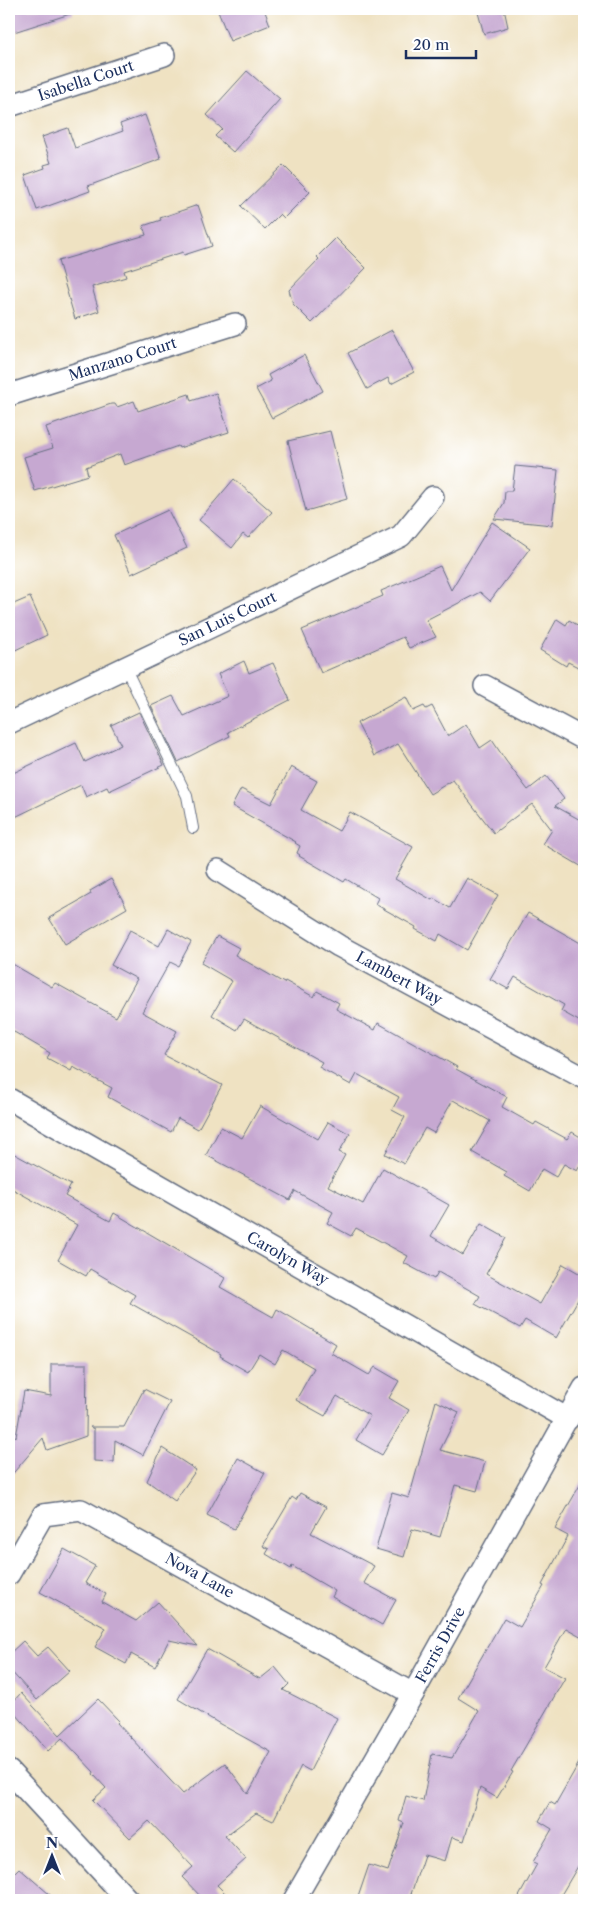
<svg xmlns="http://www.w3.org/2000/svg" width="593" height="1909" font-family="'Libre Caslon Text',serif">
	<rect width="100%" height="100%" fill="#fff"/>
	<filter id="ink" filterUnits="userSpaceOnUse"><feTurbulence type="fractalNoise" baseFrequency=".02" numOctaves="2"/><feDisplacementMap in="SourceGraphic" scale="10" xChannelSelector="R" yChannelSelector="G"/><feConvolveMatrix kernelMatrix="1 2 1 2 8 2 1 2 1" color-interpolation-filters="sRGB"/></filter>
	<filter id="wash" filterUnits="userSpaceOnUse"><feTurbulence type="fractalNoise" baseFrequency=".0096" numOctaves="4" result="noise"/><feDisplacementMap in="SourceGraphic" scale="20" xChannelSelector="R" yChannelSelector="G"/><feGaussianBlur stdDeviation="1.12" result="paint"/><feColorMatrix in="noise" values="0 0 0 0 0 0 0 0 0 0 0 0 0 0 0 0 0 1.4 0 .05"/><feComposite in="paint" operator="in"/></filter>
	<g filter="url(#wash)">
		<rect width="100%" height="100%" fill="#efe2c2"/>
		<g id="blocks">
			<path fill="#c6a8d1" d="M9 9H73V13L14 32 9 16Z
				M217 9H264L270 25 230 41Z
				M477 9H504L508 27 484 34Z
				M247 71 280 99 233 152 215 136 222 129 207 115Z
				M145 115 161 159 88 186 90 191 37 210 25 175 45 168 44 165 51 163 42 137 68 128 75 148 123 131 120 124Z
				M283 165 310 192 284 218 280 214 265 229 241 206Z
				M198 205 212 246 184 255 183 252 124 271 126 277 92 287 99 311 75 319 58 261 146 235 143 226 161 220 160 218Z
				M336 238 366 268 312 323 293 304 289 290 319 259 317 257Z
				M392 330 414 372 391 384 388 378 367 389 348 353Z
				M304 355 323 391 272 418 256 389 271 381 268 375Z
				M216 393 229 432 179 448 178 446 124 465 120 454 86 467 88 475 35 491 24 457 53 448 46 427 111 404H115L117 407 134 401 138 411 189 394 191 401Z
				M330 431 347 499 306 511 288 441Z
				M515 466 558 470 552 525 494 519 504 503 505 491H512Z
				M234 479 272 512 248 538 243 534 232 548 199 520Z
				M168 510 187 548 131 574 114 535Z
				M492 522 530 548 490 601 480 592 426 620 436 637 409 648 403 637 321 673 302 630 383 596 381 591 440 566 451 590Z
				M30 597 47 635 9 653V606Z
				M557 619 566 625 569 620 584 629V670L568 662 566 666 540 650Z
				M244 661 249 673 273 663 290 700 228 732 230 736 178 762 151 706 173 696 184 716 228 696 218 674Z
				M406 697 413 711 424 706 426 709 432 706 448 736 466 724 480 748 492 740 506 761 528 790 546 776 564 799 555 806 584 822V868L543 844 552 830 532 804 494 833 453 780 430 794 398 744 374 756 357 723Z
				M139 712 164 765 109 791 107 787 86 797 81 785 9 820V775L76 743 85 762 121 745 111 725Z
				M291 767 317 781 301 810 339 831 350 812 413 847 395 879 432 900 433 898 450 908 467 878 498 895 467 950 440 934 437 941 415 929 416 927 375 904 378 898 346 879 344 882 299 856 300 855 297 853 300 846 295 843 296 842 232 806 241 789 271 804Z
				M111 879 127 908 65 944 49 918 91 894 90 891Z
				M528 913 584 945V1024L561 1011 564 1005 515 977 508 989 490 979Z
				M168 929 191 942 178 966 170 962 142 1012 177 1031 164 1055 222 1085 198 1129 178 1118 171 1132 108 1097 112 1088 73 1067 71 1071 47 1058 50 1053 9 1029V962L52 987 55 983 116 1017 137 979 111 965 130 930 159 946Z
				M217 936 239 948 235 955 284 983 285 981 314 997 317 991 339 1003 336 1009 375 1030 378 1023 457 1067 456 1069 507 1097 502 1107 534 1125 536 1122 567 1139 572 1132 584 1139V1158L577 1171 564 1164 556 1177 542 1169 530 1191 504 1176 507 1172 472 1152 490 1121 453 1100 434 1133 425 1128 404 1164 385 1154 405 1117 392 1110 399 1097 357 1074 351 1085 319 1067 322 1062 244 1019 237 1030 212 1015 232 981 201 963Z
				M260 1106 318 1139 328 1122 350 1134 339 1152 345 1155 328 1186 363 1204 383 1168 449 1205 431 1236 463 1255 481 1224 506 1238 486 1274 540 1304 563 1264 584 1276V1289L556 1338 525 1320 520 1328 475 1304 480 1296 438 1272 434 1279 404 1263 408 1256 356 1228 351 1236 327 1223 333 1212 295 1191 290 1200 206 1155 221 1127 242 1138Z
				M9 1151 71 1185 65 1196 110 1221 114 1213 225 1278 220 1287 273 1317 277 1309 336 1344 331 1353 369 1375 375 1367 399 1381 389 1398 409 1410 382 1455 356 1440 370 1416 337 1396 325 1416 296 1400 314 1368 283 1350 275 1364 259 1354 248 1372 220 1356 221 1354 130 1303 135 1295 90 1269 86 1276 58 1260 77 1225 9 1187Z
				M51 1364H87L86 1436 47 1450 43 1438 9 1478V1431L16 1437 24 1391 51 1396Z
				M144 1389 170 1402 143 1455 115 1440 114 1462 94 1461V1429L90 1427H124Z
				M436 1401 459 1412 440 1450 485 1462 477 1491 455 1485 440 1537 412 1529 404 1557 376 1549 392 1493 409 1498Z
				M162 1448 196 1470 175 1501 147 1481Z
				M238 1458 265 1473 234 1529 207 1515Z
				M584 1478V1638L566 1628 544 1667 565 1678 511 1771 513 1772 497 1798 480 1788 464 1841 452 1837 445 1861 424 1855 409 1900H357L369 1865 388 1871 404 1823 399 1821 406 1796 423 1801 432 1754 452 1758 479 1711 458 1698 504 1618 520 1627 544 1586 542 1585 568 1536 555 1529Z
				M300 1493 326 1507 311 1533 374 1566 364 1583 396 1600 382 1625 332 1597 335 1591 292 1566 291 1569 266 1554 269 1549 263 1546 292 1497 296 1500Z
				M64 1549 95 1566 85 1583 106 1594 102 1602 136 1621 158 1602 198 1646 169 1640 155 1667 131 1654 126 1664 95 1647 106 1628 40 1592Z
				M23 1641 37 1656 48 1647 70 1671 37 1700 9 1669V1654Z
				M207 1649 260 1679 275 1667 289 1684 283 1690 337 1718 310 1771 301 1766 273 1821 256 1813 225 1836 246 1859 217 1885 232 1900H204L182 1877 193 1867 149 1821 130 1838 93 1800 106 1788 93 1774 94 1772 62 1738 48 1751 9 1706 21 1693 60 1735 98 1699 119 1721 117 1723 183 1794 225 1763 248 1794 271 1752 220 1724 178 1699Z
				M584 1754V1856L558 1900H517L537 1864 533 1862 552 1829 539 1821 550 1802 555 1805Z
				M19 1868 56 1900H9V1878Z"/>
		</g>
	</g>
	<g filter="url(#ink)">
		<use href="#blocks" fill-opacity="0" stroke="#656e81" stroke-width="1"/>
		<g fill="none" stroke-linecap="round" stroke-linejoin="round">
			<defs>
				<path id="service" d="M125 667 187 796 193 828"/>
				<g id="minor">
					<path id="s1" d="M9 106 164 55"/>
					<path id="s2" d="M9 395 235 324"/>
					<path d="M485 686 584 739"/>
					<path id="s3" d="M9 723 401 536 433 497"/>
					<path id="s4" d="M218 870 339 946 584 1078"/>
					<path id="s5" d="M9 1099 568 1419"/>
					<path id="s6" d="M9 1574 43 1515 81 1510 413 1694"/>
					<path d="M9 1771 128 1900"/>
					<path id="s7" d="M294 1900 413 1694 584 1388"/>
				</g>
			</defs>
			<use href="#service" stroke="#656e81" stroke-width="12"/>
			<use href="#minor" stroke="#656e81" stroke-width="24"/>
			<use href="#service" stroke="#fff" stroke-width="10"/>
			<use href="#minor" stroke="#fff" stroke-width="21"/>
		</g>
	</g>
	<g text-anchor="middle" stroke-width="4" stroke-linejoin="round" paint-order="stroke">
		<g font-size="15" fill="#1b2f5e" stroke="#fff">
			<text dy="5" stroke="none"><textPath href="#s1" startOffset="81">Isabella Court</textPath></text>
			<text dy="5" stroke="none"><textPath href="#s2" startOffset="119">Manzano Court</textPath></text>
			<text dy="5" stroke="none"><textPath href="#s3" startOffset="242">San Luis Court</textPath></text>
			<text dy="5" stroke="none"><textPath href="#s4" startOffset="211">Lambert Way</textPath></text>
			<text dy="5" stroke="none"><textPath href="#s5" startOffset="321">Carolyn Way</textPath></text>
			<text dy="5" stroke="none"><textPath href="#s6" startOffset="242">Nova Lane</textPath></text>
			<text dy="5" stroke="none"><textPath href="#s7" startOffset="294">Ferris Drive</textPath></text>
		</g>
	</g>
	<rect width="593" height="1909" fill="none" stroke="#fff" stroke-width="30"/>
	<g transform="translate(52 1856)" stroke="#ffffff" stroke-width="4" paint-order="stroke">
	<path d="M0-4L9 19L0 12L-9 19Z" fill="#1b2f5e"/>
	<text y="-8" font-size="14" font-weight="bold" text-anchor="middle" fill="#1b2f5e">N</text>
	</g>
	<path d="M406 50v8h70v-8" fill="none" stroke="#1b2f5e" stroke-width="2.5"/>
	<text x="413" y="50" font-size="15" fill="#1b2f5e" stroke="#ffffff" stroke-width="4" paint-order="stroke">20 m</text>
</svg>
